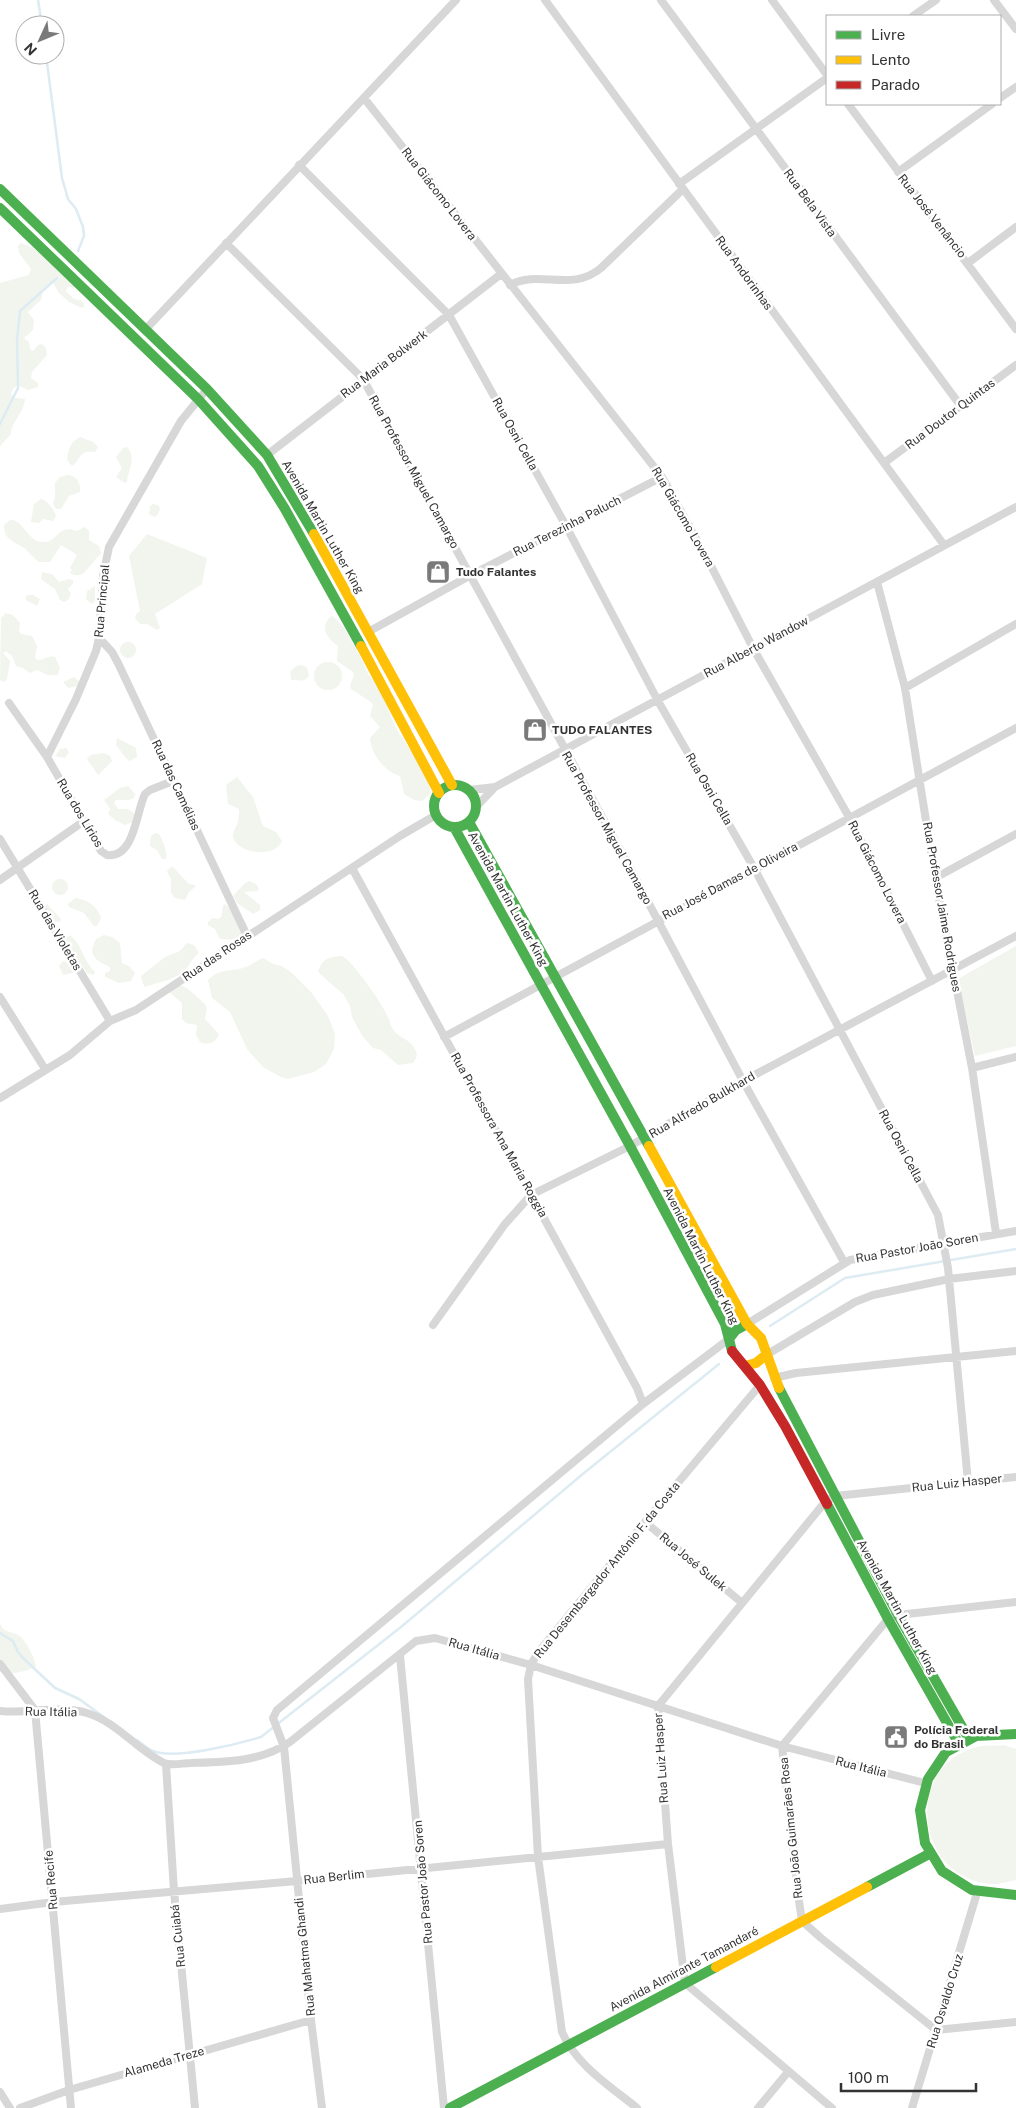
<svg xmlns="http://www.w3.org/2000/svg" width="1016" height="2108" font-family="'Public Sans',sans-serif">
	<rect width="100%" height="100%" fill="#fff"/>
	<path fill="#f1f5ed" d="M21 243C43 250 61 271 77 287H68L66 291 74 299 82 301 85 306 82 308 69 302 59 293 53 283H49L43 291 41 300 28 312 34 320 33 330 24 338 29 342 30 349 33 351 38 345 42 344 46 348 47 355 32 372 31 378 38 383V387L28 390 18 385 13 389 11 394 16 398 25 399C23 415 11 422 11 434L0 446V283L29 275 31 269 19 253 18 246Z
		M80 437 93 442 98 447 95 452C78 450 82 459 72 466L67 460C69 449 69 443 80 437Z
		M127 447C137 457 128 470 127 482L125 483 116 477 122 468 116 457 123 448Z
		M68 475C77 476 81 483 80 492L69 496 61 509H56L53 504 55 497V483L60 477Z
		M41 499C47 500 54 509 56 516L53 521 43 519 39 523 31 522 34 504Z
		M153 504 158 505 160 508 158 515 154 517 149 514 150 506Z
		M10 520C23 519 28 541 41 542 58 544 57 523 77 531L85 527 89 531V540L99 546 101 553 84 573C79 576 75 576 70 573L72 570 70 568 77 555 61 545 50 562H39C33 558 29 552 24 548 13 541 4 540 4 525Z
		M147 534 207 558 202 584 155 614 160 628 157 630 147 624H140L135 618 136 614 140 611 129 556Z
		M42 572 52 574 59 582 69 579 73 580V583L68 589 71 594 68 600 64 602 60 600 55 589 41 579Z
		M95 586V601L92 604 86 599 87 591Z
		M29 595H33L40 599 37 606 26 600V596Z
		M6 613 13 615 20 623 19 631 21 634 32 636 37 646 35 657 37 660C44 661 48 655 55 657L60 668 58 675H48L37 670 30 673 23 668 16 666 12 656 6 651 3 653 10 661 7 679 4 682 0 680 1 618Z
		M331 616C341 617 363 661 367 672 370 678 376 681 379 687 387 701 390 719 399 733 410 751 425 767 430 789L431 793 422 801 414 800 404 794 400 776C385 772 371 754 370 738L380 727 370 716 373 705 371 702 351 689 350 686 354 675 353 672 337 661 338 646C327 638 319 628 331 616Z
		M120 650a8 8 0 1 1 16 0a8 8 0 1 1-16 0Z
		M314 676a14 14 0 1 1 28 0a14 14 0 1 1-28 0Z
		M296 666 302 665 307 668 309 676C303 684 299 679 291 680L290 672Z
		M74 677 80 682 78 686 68 688 63 682Z
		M117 738 136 748 137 757 130 761C124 758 121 750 116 745Z
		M66 748 69 752 65 758 55 756 60 749Z
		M104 753 110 756 112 761 98 775 87 759 91 755Z
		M237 777 253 797 263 826 276 832 282 841C275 858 242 854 234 840 230 833 237 828 238 821 239 817 239 813 239 809L228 804 226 785Z
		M128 786 135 794 134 798 129 800H116L114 803 118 809H128L135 814V821L125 825 115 820 108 814 110 809 104 800 120 788Z
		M155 833 159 834C163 841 168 853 166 859H162L157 850 150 846 151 836Z
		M172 866 188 883 196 886 189 892 185 900 175 898 171 893V879L167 871Z
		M52 887a8 8 0 1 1 16 0a8 8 0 1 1-16 0Z
		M249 881 256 884 259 889 257 891 244 892 260 905V910L253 914 237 903 233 896 244 884Z
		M75 898C87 899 98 907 101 918L97 926H94L84 913 69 907 68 904Z
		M47 904 61 919 60 922 52 921 45 907Z
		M225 904 246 923 248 928C242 941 231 940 220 939L215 929 208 925V922L213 918 218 919 221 917 223 906Z
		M70 935C73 938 79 944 80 948 84 956 88 965 95 972L94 975 87 973 74 954 66 955 60 951 65 939Z
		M104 935 112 937 120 943 122 963 129 966 135 973 131 981 119 983 105 977V973L110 971V967C101 962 93 961 92 949L96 939Z
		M187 943 194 945 198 951V954C191 959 191 964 186 969 176 980 158 982 145 987L143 984 141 976 165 957 180 951Z
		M1016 946V1046L975 1056 958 979Z
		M342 956C352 960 383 1005 388 1017 390 1020 390 1025 392 1028 399 1040 414 1038 417 1056L413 1063 398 1065 381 1050 373 1048 363 1037 352 1017 350 1006 344 995 320 974 318 971C322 959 331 956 342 956Z
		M263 958 273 964 282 966 292 973 311 992 328 1016 335 1034 334 1049 326 1064 314 1072 288 1079 281 1077 263 1067 247 1049 230 1012 212 998 208 980C219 968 233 972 246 967 252 965 257 960 263 958Z
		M63 961 72 964 76 972 63 975 59 966Z
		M178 984 187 988 205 1004 207 1008 205 1019 219 1034C217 1042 208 1046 200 1042L196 1035 197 1025 186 1023 182 1019V1003L169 992Z
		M0 1623C3 1633 12 1631 20 1636 26 1641 35 1658 36 1666 26 1672 11 1675 0 1672Z
		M1004 1745 1016 1749V1880C1010 1881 1003 1883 997 1884 913 1884 901 1761 982 1746 989 1745 997 1746 1004 1745Z"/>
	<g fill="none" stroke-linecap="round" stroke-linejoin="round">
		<path stroke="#ddebf3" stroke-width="2.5" d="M38 0 42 25
			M46 55 62 178 68 199 76 209 83 227 84 236 78 251
			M0 424 18 388 17 340 20 311 57 278
			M770 1326 845 1278 1016 1249
			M0 1633 13 1641 18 1652 23 1658 55 1688 79 1699 104 1717
			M137 1740C142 1744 148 1749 153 1751 175 1760 238 1744 261 1737L401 1627 584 1473 719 1364"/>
		<path stroke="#d7d7d7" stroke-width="8" d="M545 0 944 545
			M661 0 960 405
			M772 0 827 75
			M994 0 1016 29
			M913 16 936 0
			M364 98 662 477 710 564 753 648 849 817 932 981
			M1000 98 1016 87
			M848 104 1016 329
			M299 165 449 315 566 526 658 701 754 868 938 1215 948 1268 968 1482
			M898 172 992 104
			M679 184 827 78
			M226 243 363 379 630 868 743 1081 844 1262
			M968 263 1016 227
			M510 285C540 269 571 293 601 268L683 189
			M145 330 456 0
			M267 455 501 274
			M884 463 1016 365
			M877 582 905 688 935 878 972 1068 996 1233
			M368 632 471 575 662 477
			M99 638 112 652 118 663 247 936
			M905 688 1016 624
			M9 703 47 757 101 851 107 855C135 858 136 812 145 794L150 790 173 781
			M47 757 76 699 96 651 99 638 103 576 109 547 181 421 207 389
			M469 790 495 787
			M476 807 495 787 1016 507
			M0 839 110 1021
			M352 868 637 1388 643 1404
			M935 878 1016 834
			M0 880 84 821
			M0 997 45 1069
			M444 1037 1016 728
			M972 1068 1016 1057
			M0 1098 70 1055 110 1021 136 1010 400 836 436 815
			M747 1324 850 1260 1016 1231
			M433 1325 505 1224 531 1195 630 1146 743 1081 1016 936
			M766 1355 855 1302 873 1295 949 1279 1016 1271
			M774 1378 796 1373 1016 1351
			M645 1522 741 1602
			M1016 1602 898 1615 888 1619 782 1746 799 1901 802 1921 821 1938 936 2030 1016 2022
			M400 1656 444 2108
			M0 1664 35 1710 71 2108
			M0 1711C29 1714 59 1705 87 1713 117 1722 137 1750 164 1763 171 1766 183 1763 191 1763 225 1762 261 1762 290 1742L416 1641 435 1638 531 1665 782 1746 925 1783
			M166 1764 174 1891 195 2108
			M0 1909 53 1902 297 1881 668 1844
			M0 2092 10 2108
			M20 2108 69 2090 311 2020
			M322 2108 311 2020 284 1747 273 1718 277 1710 643 1404 729 1339
			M637 2108C610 2086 576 2065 562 2032L538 1857 528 1679 531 1665 537 1654 645 1522 760 1385
			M758 2108 788 2072
			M832 2108 685 1983 668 1844 658 1706 825 1502 835 1496 1016 1477
			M912 2108 977 1893"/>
		<path stroke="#4caf50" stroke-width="10" d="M0 189 207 389 267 455 314 534
			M0 208 198 399 258 466 285 509 361 646
			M434 806a21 21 0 1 1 42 0a21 21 0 1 1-42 0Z
			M469 822 649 1146
			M454 827 630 1146 725 1324 732 1351
			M729 1339 736 1330 747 1324
			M779 1388 898 1615 969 1739
			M827 1504 888 1619 959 1744
			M1016 1734 976 1736 946 1752 928 1779 920 1810 925 1843 942 1871 972 1890 1016 1895
			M867 1887 929 1854
			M450 2108 716 1967"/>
		<path stroke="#ffc107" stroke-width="10" d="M314 534 452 785
			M361 646 439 793
			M649 1146 747 1324 761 1338 779 1388
			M745 1366 756 1363 766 1355
			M716 1967 867 1887"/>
		<path stroke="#c62828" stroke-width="10" d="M732 1351 760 1385 785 1426 827 1504"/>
	</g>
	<defs>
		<symbol id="shop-square" viewBox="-11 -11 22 22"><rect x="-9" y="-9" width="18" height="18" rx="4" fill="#7a7a7a" stroke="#fff"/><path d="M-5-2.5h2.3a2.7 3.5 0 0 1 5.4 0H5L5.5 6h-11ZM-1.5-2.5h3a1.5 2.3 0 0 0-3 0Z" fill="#fff"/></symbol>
		<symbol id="civic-square" viewBox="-11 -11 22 22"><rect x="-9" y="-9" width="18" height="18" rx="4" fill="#7a7a7a" stroke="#fff"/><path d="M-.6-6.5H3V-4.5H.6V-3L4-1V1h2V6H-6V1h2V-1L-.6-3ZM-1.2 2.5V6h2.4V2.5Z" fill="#fff"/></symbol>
	</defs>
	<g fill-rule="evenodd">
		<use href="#shop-square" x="424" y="558" width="28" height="28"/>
		<use href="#shop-square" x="521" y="716" width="28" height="28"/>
		<use href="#civic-square" x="882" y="1723" width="28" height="28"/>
	</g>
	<g text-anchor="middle" stroke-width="5" stroke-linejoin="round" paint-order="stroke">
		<g font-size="12" fill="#333" stroke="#fff">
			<text transform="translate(439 194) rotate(52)" y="4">Rua Giácomo Lovera</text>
			<text transform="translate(810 203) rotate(54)" y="4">Rua Bela Vista</text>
			<text transform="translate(932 216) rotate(52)" y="4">Rua José Venâncio</text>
			<text transform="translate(744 273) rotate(54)" y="4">Rua Andorinhas</text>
			<text transform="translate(384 364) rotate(-37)" y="4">Rua Maria Bolwerk</text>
			<text transform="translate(950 414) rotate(-37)" y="4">Rua Doutor Quintas</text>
			<text transform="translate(515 434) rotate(61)" y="4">Rua Osni Cella</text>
			<text transform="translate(414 472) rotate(61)" y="4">Rua Professor Miguel Camargo</text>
			<text transform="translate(683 517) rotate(60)" y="4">Rua Giácomo Lovera</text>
			<text transform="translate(567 526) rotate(-27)" y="4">Rua Terezinha Paluch</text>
			<text transform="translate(323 527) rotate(60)" y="4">Avenida Martin Luther King</text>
			<text transform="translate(102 601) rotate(-85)" y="4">Rua Principal</text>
			<text transform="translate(756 647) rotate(-28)" y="4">Rua Alberto Wandow</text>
			<text transform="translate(176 785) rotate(65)" y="4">Rua das Camélias</text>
			<text transform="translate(709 789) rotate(60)" y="4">Rua Osni Cella</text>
			<text transform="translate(80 813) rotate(59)" y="4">Rua dos Lírios</text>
			<text transform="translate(607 828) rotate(61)" y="4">Rua Professor Miguel Camargo</text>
			<text transform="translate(877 872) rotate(63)" y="4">Rua Giácomo Lovera</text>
			<text transform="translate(730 881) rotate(-28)" y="4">Rua José Damas de Oliveira</text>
			<text transform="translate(508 899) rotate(61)" y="4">Avenida Martin Luther King</text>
			<text transform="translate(942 907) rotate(80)" y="4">Rua Professor Jaime Rodrigues</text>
			<text transform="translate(55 930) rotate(59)" y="4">Rua das Violetas</text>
			<text transform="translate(217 956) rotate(-34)" y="4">Rua das Rosas</text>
			<text transform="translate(702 1105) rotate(-30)" y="4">Rua Alfredo Bulkhard</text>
			<text transform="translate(499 1135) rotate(61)" y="4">Rua Professora Ana Maria Roggia</text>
			<text transform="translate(901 1146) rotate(62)" y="4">Rua Osni Cella</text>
			<text transform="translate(917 1248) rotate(-10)" y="4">Rua Pastor João Soren</text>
			<text transform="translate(701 1256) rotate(63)" y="4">Avenida Martin Luther King</text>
			<text transform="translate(957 1483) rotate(-6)" y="4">Rua Luiz Hasper</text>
			<text transform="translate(693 1562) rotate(40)" y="4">Rua José Sulek</text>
			<text transform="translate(607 1570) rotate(-51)" y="4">Rua Desembargador Antônio F. da Costa</text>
			<text transform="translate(897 1607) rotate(61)" y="4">Avenida Martin Luther King</text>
			<text transform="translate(474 1649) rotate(16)" y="4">Rua Itália</text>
			<text transform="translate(51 1712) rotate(1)" y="4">Rua Itália</text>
			<text transform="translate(661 1758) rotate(-94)" y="4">Rua Luiz Hasper</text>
			<text transform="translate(861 1767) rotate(14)" y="4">Rua Itália</text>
			<text transform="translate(791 1828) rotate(-96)" y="4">Rua João Guimarães Rosa</text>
			<text transform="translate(334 1877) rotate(-6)" y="4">Rua Berlim</text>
			<text transform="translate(51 1880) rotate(-95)" y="4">Rua Recife</text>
			<text transform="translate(423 1882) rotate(-95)" y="4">Rua Pastor João Soren</text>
			<text transform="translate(178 1936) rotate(-96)" y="4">Rua Cuiabá</text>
			<text transform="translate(305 1957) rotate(-96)" y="4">Rua Mahatma Ghandi</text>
			<text transform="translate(684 1969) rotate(-28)" y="4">Avenida Almirante Tamandaré</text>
			<text transform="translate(945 2001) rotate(-73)" y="4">Rua Osvaldo Cruz</text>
			<text transform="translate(164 2062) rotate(-16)" y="4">Alameda Treze</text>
		</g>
		<g font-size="12" font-weight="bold" fill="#333" stroke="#fff" text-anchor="start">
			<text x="456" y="576">Tudo Falantes</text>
			<text x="552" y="734">TUDO FALANTES</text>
			<text x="914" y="1734">Polícia Federal<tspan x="914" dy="14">do Brasil</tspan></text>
		</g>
	</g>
	<rect x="826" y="15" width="175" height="90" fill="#ffffff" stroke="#adadad"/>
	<rect x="836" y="31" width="25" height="8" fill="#4caf50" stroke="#adadad"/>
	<text x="871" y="40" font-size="15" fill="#333333">Livre</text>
	<rect x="836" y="56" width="25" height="8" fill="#ffc107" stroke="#adadad"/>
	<text x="871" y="65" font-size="15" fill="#333333">Lento</text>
	<rect x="836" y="81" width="25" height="8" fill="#c62828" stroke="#adadad"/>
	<text x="871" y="90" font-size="15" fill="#333333">Parado</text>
	<g transform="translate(40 40) rotate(226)"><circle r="24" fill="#ffffff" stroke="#adadad"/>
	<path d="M0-4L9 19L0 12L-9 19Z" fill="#7a7a7a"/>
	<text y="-8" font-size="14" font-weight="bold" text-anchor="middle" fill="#333333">N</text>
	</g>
	<path d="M841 2083v8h135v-8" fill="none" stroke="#333333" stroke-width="2.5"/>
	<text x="848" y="2083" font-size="15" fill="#333333" stroke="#ffffff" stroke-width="4" paint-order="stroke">100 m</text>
</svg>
